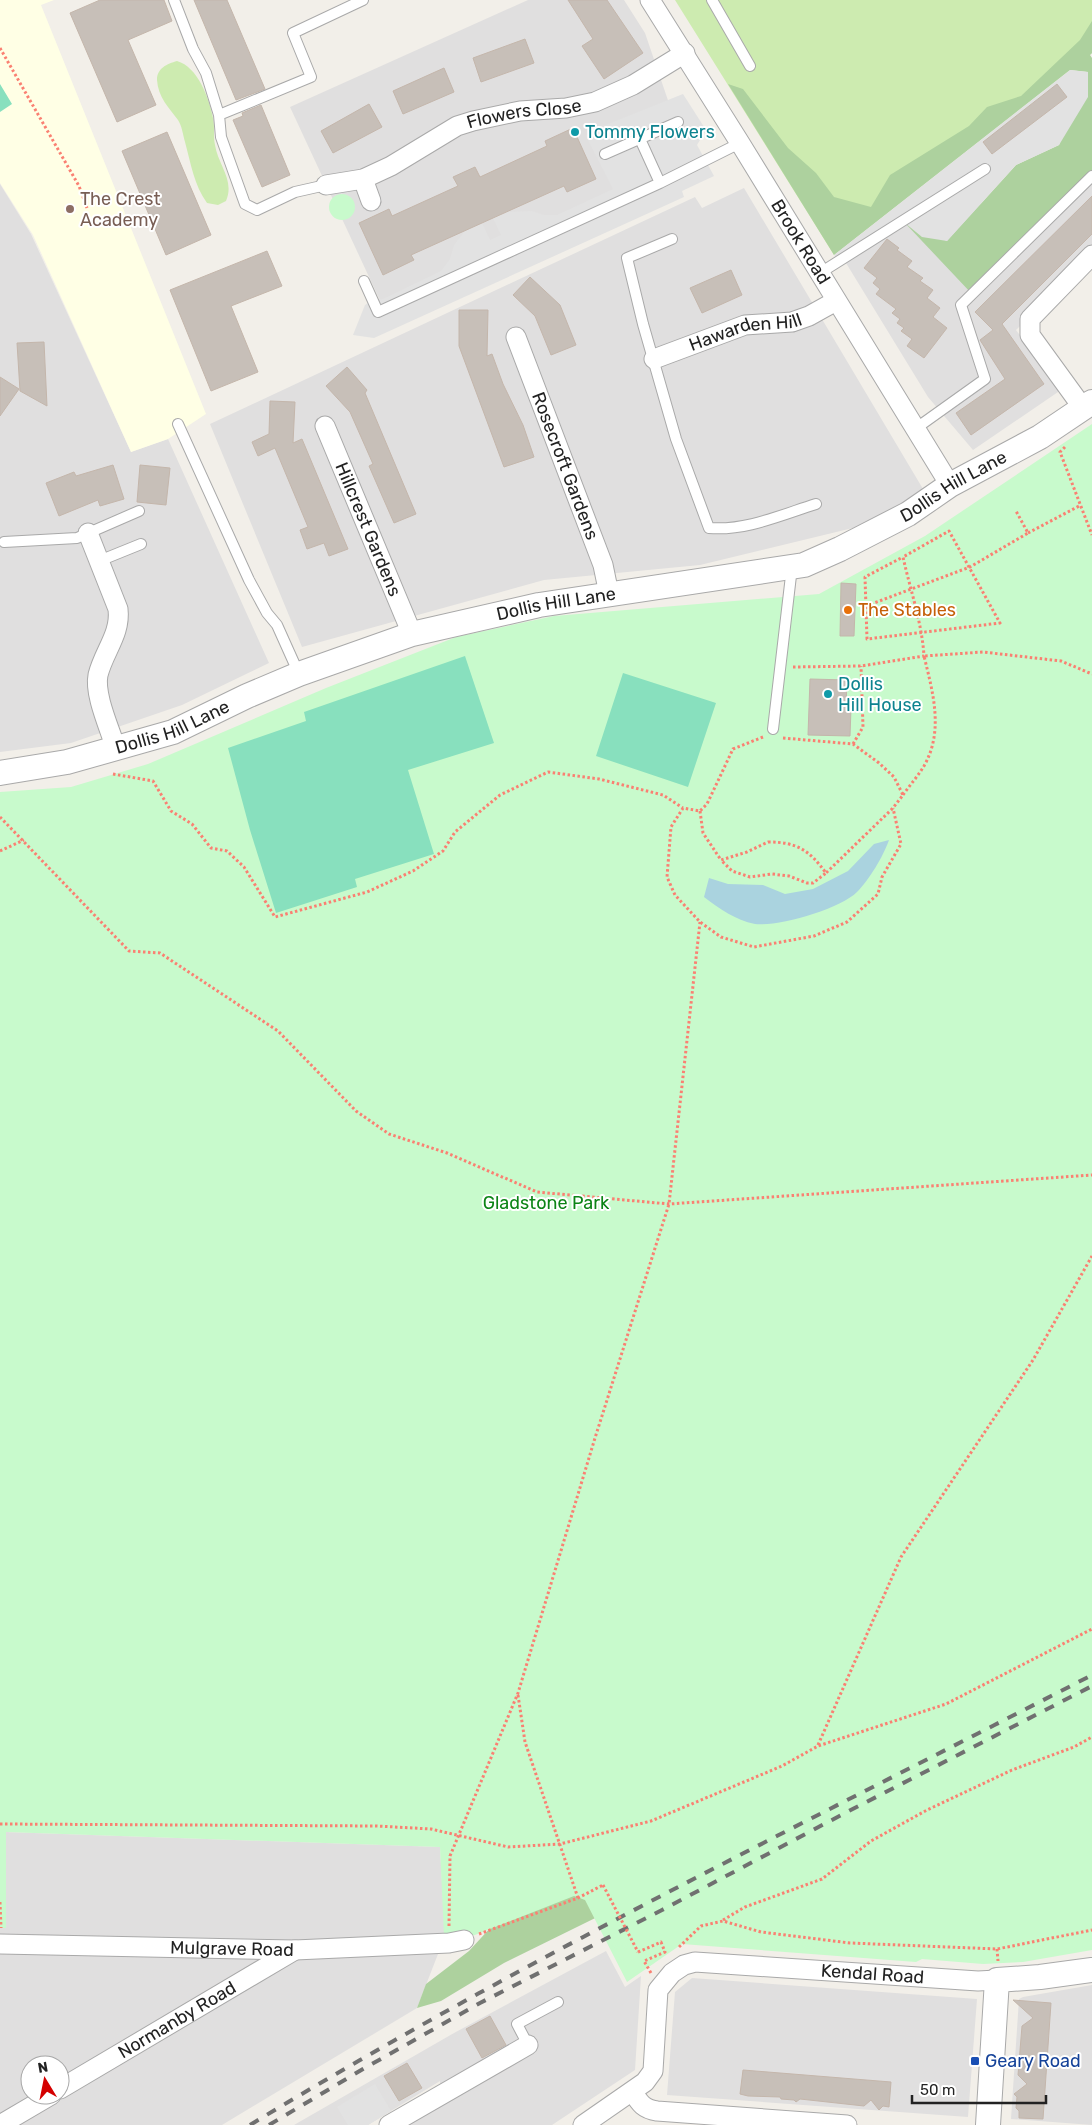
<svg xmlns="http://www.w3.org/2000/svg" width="1092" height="2125" font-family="Rubik,sans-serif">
	<rect width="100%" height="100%" fill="#f2efe9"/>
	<path fill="#e0dfdf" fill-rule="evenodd" d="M528 0H624L645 33 687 156 383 307 290 107Z
		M1092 178V255L1016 330 1061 390 973 450 928 397 846 263 905 223Z
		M0 184 31 234 131 452 168 439 269 663 182 705 71 743 0 752Z
		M744 188 926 494 861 526 700 565 544 580 302 647 210 424 695 197 702 208Z
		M5 1832 440 1847 445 1936 417 2008 222 2125H0V1928L6 1927ZM30 2065H60V2095H30Z
		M606 1951 625 1987 641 1976 635 2070 552 2125H407L440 2087V2081L368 2125H294L454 2033Z
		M692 1978 977 1999 968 2117 667 2095 675 1992Z
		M1092 1985V2125L1011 2119 1019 1999 1023 1997Z"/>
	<path fill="#ffffe5" d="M0 0H54L41 5 206 414 168 439 131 452 33 235 0 183Z"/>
	<path fill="#cdebb0" d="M675 0H1092V53L834 255Z
		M177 61C198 67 209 98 213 118 215 127 213 136 215 145 218 165 235 180 226 201L218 205 207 203C194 185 191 164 185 142 183 135 182 126 178 120 169 108 158 97 157 80 157 68 167 64 177 61Z"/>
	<path fill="#add19e" d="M1092 21V53L1090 55 1092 58V178L972 294 905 223 947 241 1016 165 1059 145 1088 72 1070 70 834 255 728 84 743 89 788 148 816 173 834 197 871 207 890 175 969 126 987 107 1021 96 1080 40Z
		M526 1889 646 1893 504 1963 441 2001 417 2008 426 1984 469 1951Z"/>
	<path fill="#c8facc" d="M329 207a13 13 0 1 1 26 0a13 13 0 1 1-26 0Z
		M1092 424V1950L1023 1962 983 1964 922 1959 916 1962 682 1944 627 1982 585 1900 574 1896 462 1940 444 1937 440 1847 6 1832V1928H0V792L71 787 148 764 326 688 456 637 554 616 819 594 925 536Z"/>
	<path fill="#88e0be" d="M0 84 12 104 0 112Z
		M465 656 494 743 408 770 434 854 355 879 357 887 276 913 250 830 228 748 306 721 304 712Z
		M623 673 716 703 688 787 596 756Z"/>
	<path fill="#e2e2e2" d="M1070 70 1088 72V97L1059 145 1016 165 947 241 922 237 905 223 846 263 834 255Z
		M683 94 706 130 697 145 714 176 682 191 684 197 374 338 353 335 365 305 372 300 383 299 441 271 450 259 454 245 465 231 482 223 490 240 501 235 493 218 508 212 532 211 544 215H557L613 189 586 136 593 130Z
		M375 2084 391 2111 368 2125H348L337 2107Z"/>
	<path fill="#aad3df" d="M889 840C883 857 869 880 857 892 840 909 778 927 755 924 735 920 720 909 704 897L709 878 728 884 763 885 785 894 813 889 848 871 874 844Z"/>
	<path fill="#c7bfb8" stroke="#c4b6ab" d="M100 0H164L172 21 128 40 156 105 117 122 70 13Z
		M194 0H227L265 89 236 100Z
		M568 0H607L643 53 604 79 582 46 593 39Z
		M525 39 534 63 481 82 473 58Z
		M444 68 454 92 403 114 393 91Z
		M1057 84 1067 97 992 154 983 142Z
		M369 104 382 127 333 153 321 131Z
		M261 105 290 175 262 187 233 120 243 116 242 113Z
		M573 128 596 179 567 192 564 186 493 218 411 255 414 260 383 275 359 223 389 209 392 216 458 186 453 177 475 167 480 177 547 146 545 141Z
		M167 132 211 235 166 255 122 151Z
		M1092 196V234L1002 324 1044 384 971 435 956 413 1005 379 980 340 993 330 975 312Z
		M887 239 899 248 897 250 912 261 907 267 923 278 920 281 933 290 927 298 940 308 933 317 947 328 924 358 907 346 912 339 901 331 904 328 897 323 900 319 892 313 896 309 876 294 880 289 873 283 877 278 864 268Z
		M267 251 282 286 231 306 258 372 211 391 170 290Z
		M731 270 742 295 702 313 690 288Z
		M530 277 560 305 576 345 551 355 535 316 513 295Z
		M459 310H488L487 356 492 354 503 384 523 425 534 457 504 467 459 346Z
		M44 342 47 406 20 391 17 343Z
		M347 367 367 390 365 393 416 514 394 523 369 466 373 464 350 412 326 386Z
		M0 377 19 389 0 416Z
		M270 401 295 402 293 443 302 439 348 549 329 556 324 543 307 549 300 530 308 527 275 448 258 456 252 442 269 434Z
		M113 465 124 499 100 506 98 500 59 516 46 483 74 472 76 476Z
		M140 465 170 468 166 505 137 502Z
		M841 583 856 584 854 636H840Z
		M810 679 847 680 846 708H851L850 736 808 735Z
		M1013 2000 1051 2003 1043 2119 1019 2118V2111L1016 2108 1017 2097 1014 2094 1027 2084 1018 2075 1022 2026 1033 2018Z
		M490 2016 506 2045 482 2058 466 2029Z
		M407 2063 422 2088 399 2101 384 2076Z
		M743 2070 891 2082 889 2107 883 2106 879 2110 871 2100 864 2106 800 2099 796 2102 794 2100 781 2099 780 2097 748 2096 740 2094Z"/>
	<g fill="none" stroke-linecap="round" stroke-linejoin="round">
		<defs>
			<path id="service" d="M174 0 193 49 206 73 219 115 221 137 245 204 257 210 295 192 326 185
				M712 0 750 66
				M219 115 311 77 293 33 363 0
				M640 139 660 183
				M605 154 678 122
				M672 239 627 258 643 324 676 439 709 528C746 531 781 515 816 504
				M820 273 985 169
				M364 281 378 312 660 183 740 143
				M178 424 249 580 267 613 277 625 299 674
				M915 429 985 379 961 305 1092 176
				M4 542 77 538 139 511
				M99 561 141 544
				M773 729 792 567
				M528 2045 517 2024 558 2002"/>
			<g id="minor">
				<path id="s1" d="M650 0 740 143 950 485"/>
				<path d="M363 179 371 201"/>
				<path id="s2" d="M326 185 363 179 391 166 457 126 473 121 520 111 566 108 595 102 633 85 685 53"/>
				<path id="s3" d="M516 337 603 565 609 594"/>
				<path id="s4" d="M654 359 745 325 792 322 809 316 836 301"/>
				<path d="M1083 408 1030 335V319L1092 255"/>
				<path id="s5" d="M325 426 412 634"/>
				<path d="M88 533 118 609C121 634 104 651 98 675 94 695 110 729 116 749"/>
				<path id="s6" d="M0 1944 295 1950 449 1943 464 1940"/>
				<path id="s7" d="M60 2089 295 1950"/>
				<path d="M633 2092C640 2104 644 2109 657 2111L847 2125"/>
				<path d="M0 2125 51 2095"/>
				<path d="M389 2125 528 2045"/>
				<path id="s8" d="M583 2125 645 2082 653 2071 658 1990 672 1973 684 1965 695 1962 978 1981 997 1980"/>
			</g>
			<g id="tertiary">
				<path id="s9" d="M0 773 67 762 173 732 247 696 299 674 412 634 539 605 804 565 840 549 908 514 950 485 1040 437 1092 402"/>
				<path d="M988 2125 997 1980 1040 1977 1092 1970"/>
			</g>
		</defs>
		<use href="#service" stroke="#a9a9a9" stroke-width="12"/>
		<use href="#minor" stroke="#a9a9a9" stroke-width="21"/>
		<use href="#tertiary" stroke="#a9a9a9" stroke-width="26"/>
		<path stroke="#fa8072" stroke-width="3" stroke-dasharray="2.5 2.5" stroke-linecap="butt" d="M0 48 79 186 87 208
			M1065 447 1060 452 1092 535
			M1028 533 1081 505
			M866 606 970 567 1028 533 1016 511
			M793 667 861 666 924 656C922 623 910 589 903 557L949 531 1000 623 867 639 865 577 903 557
			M763 737 733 749 707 804 700 811 683 808 671 827 667 877 675 895 700 922 721 937 754 947 814 936 847 922 878 894 882 877 901 844 893 808
			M783 738 853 744 879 763 894 777 903 795 893 808 826 873
			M853 744 863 727 861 666
			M113 774 153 781 171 811 192 824 211 848 227 851 244 867 275 917 367 892 413 871 443 851 455 832 500 795 548 772 599 779 663 795 683 808
			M903 795C910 785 918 776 924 766 944 731 933 693 924 656L983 652 1061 661 1092 674
			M700 811 703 833 721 860
			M0 817 129 951 160 953 278 1031 356 1111 389 1134 447 1153 537 1192 669 1204 1092 1175
			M768 842C797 842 809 850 826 873L813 883H807L789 876 772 874 750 877 732 871 721 860 747 852Z
			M0 851 24 840
			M518 1695 525 1742 578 1898
			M818 1745 901 1557 1033 1360 1092 1256
			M0 1824 377 1826 431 1829 508 1847 560 1844 651 1821 782 1766 818 1746 946 1704 1092 1629
			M0 1902 1 1928
			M723 1920 745 1907 822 1879 871 1841 927 1810 1012 1770 1074 1747 1092 1737
			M449 1926 450 1856 518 1693 595 1438 669 1204 700 922
			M479 1934 578 1898 603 1885
			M679 1947 701 1926 723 1921 761 1932 850 1943 997 1949 1092 1930
			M997 1949 998 1961
			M638 1952 661 1942 665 1952 644 1961 651 1973"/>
		<use href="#service" stroke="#fff" stroke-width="10"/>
		<use href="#minor" stroke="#fff" stroke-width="19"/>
		<use href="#tertiary" stroke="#fff" stroke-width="24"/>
		<path stroke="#707070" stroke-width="4" stroke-dasharray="10 10" stroke-linecap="butt" d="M250 2125C522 1960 809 1821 1092 1675
			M269 2125 363 2069 480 2003 662 1910 845 1813 1092 1686"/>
		<path stroke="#fa8072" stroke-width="3" stroke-dasharray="2.5 2.5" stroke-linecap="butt" d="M603 1885 638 1952"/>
	</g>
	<g fill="#0f9aa8" stroke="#fff" stroke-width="2">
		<circle cx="575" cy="132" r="5"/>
		<circle cx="828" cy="694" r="5"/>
	</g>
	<circle fill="#8d6e63" stroke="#fff" stroke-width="2" cx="70" cy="209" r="5"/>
	<circle fill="#e8710a" stroke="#fff" stroke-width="2" cx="848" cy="610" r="5"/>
	<rect fill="#1a4fb4" stroke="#fff" stroke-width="2" x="970" y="2056" width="10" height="10" rx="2.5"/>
	<g text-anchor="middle" stroke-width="4" stroke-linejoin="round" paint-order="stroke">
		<g font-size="18" fill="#222" stroke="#fff">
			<text dy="6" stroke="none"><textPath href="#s2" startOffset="214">Flowers Close</textPath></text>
			<text dy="6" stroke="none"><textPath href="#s1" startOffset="285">Brook Road</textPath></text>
			<text dy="6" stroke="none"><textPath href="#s4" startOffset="96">Hawarden Hill</textPath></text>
			<text dy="6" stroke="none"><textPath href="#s3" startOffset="138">Rosecroft Gardens</textPath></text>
			<text dy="6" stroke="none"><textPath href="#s9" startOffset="1004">Dollis Hill Lane</textPath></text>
			<text dy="6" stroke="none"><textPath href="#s5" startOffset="112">Hillcrest Gardens</textPath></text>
			<text dy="6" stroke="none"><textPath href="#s9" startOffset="584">Dollis Hill Lane</textPath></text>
			<text dy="6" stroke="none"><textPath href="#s9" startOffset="179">Dollis Hill Lane</textPath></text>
			<text dy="6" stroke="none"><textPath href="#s6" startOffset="232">Mulgrave Road</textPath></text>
			<text dy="6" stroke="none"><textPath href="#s8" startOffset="396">Kendal Road</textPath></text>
			<text dy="6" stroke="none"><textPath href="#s7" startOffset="136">Normanby Road</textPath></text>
		</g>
		<g font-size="18" fill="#0d838f" stroke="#fff" text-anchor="start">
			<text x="585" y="138">Tommy Flowers</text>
			<text x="838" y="690">Dollis<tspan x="838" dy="21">Hill House</tspan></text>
		</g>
		<g font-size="18" fill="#785e54" stroke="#fff" text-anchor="start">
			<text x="80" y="205">The Crest<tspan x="80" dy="21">Academy</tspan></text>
		</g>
		<g font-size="18" fill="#c56008" stroke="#fff" text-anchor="start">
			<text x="858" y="616">The Stables</text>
		</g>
		<g font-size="18" fill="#0c8416" stroke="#fff">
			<text x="546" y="1209">Gladstone Park</text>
		</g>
		<g font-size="18" fill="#164399" stroke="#fff" text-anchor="start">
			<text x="985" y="2067">Geary Road</text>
		</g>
	</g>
	<g transform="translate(45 2080) rotate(350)"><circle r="24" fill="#ffffff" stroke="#a7a7a7"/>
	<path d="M0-4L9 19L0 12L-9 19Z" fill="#d40000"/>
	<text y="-8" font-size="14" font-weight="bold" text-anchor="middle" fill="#222222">N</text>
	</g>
	<path d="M912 2095v8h134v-8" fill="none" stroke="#222222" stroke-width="2.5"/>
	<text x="920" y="2095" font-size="15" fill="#222222" stroke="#ffffff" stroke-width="4" paint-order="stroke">50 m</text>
</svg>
